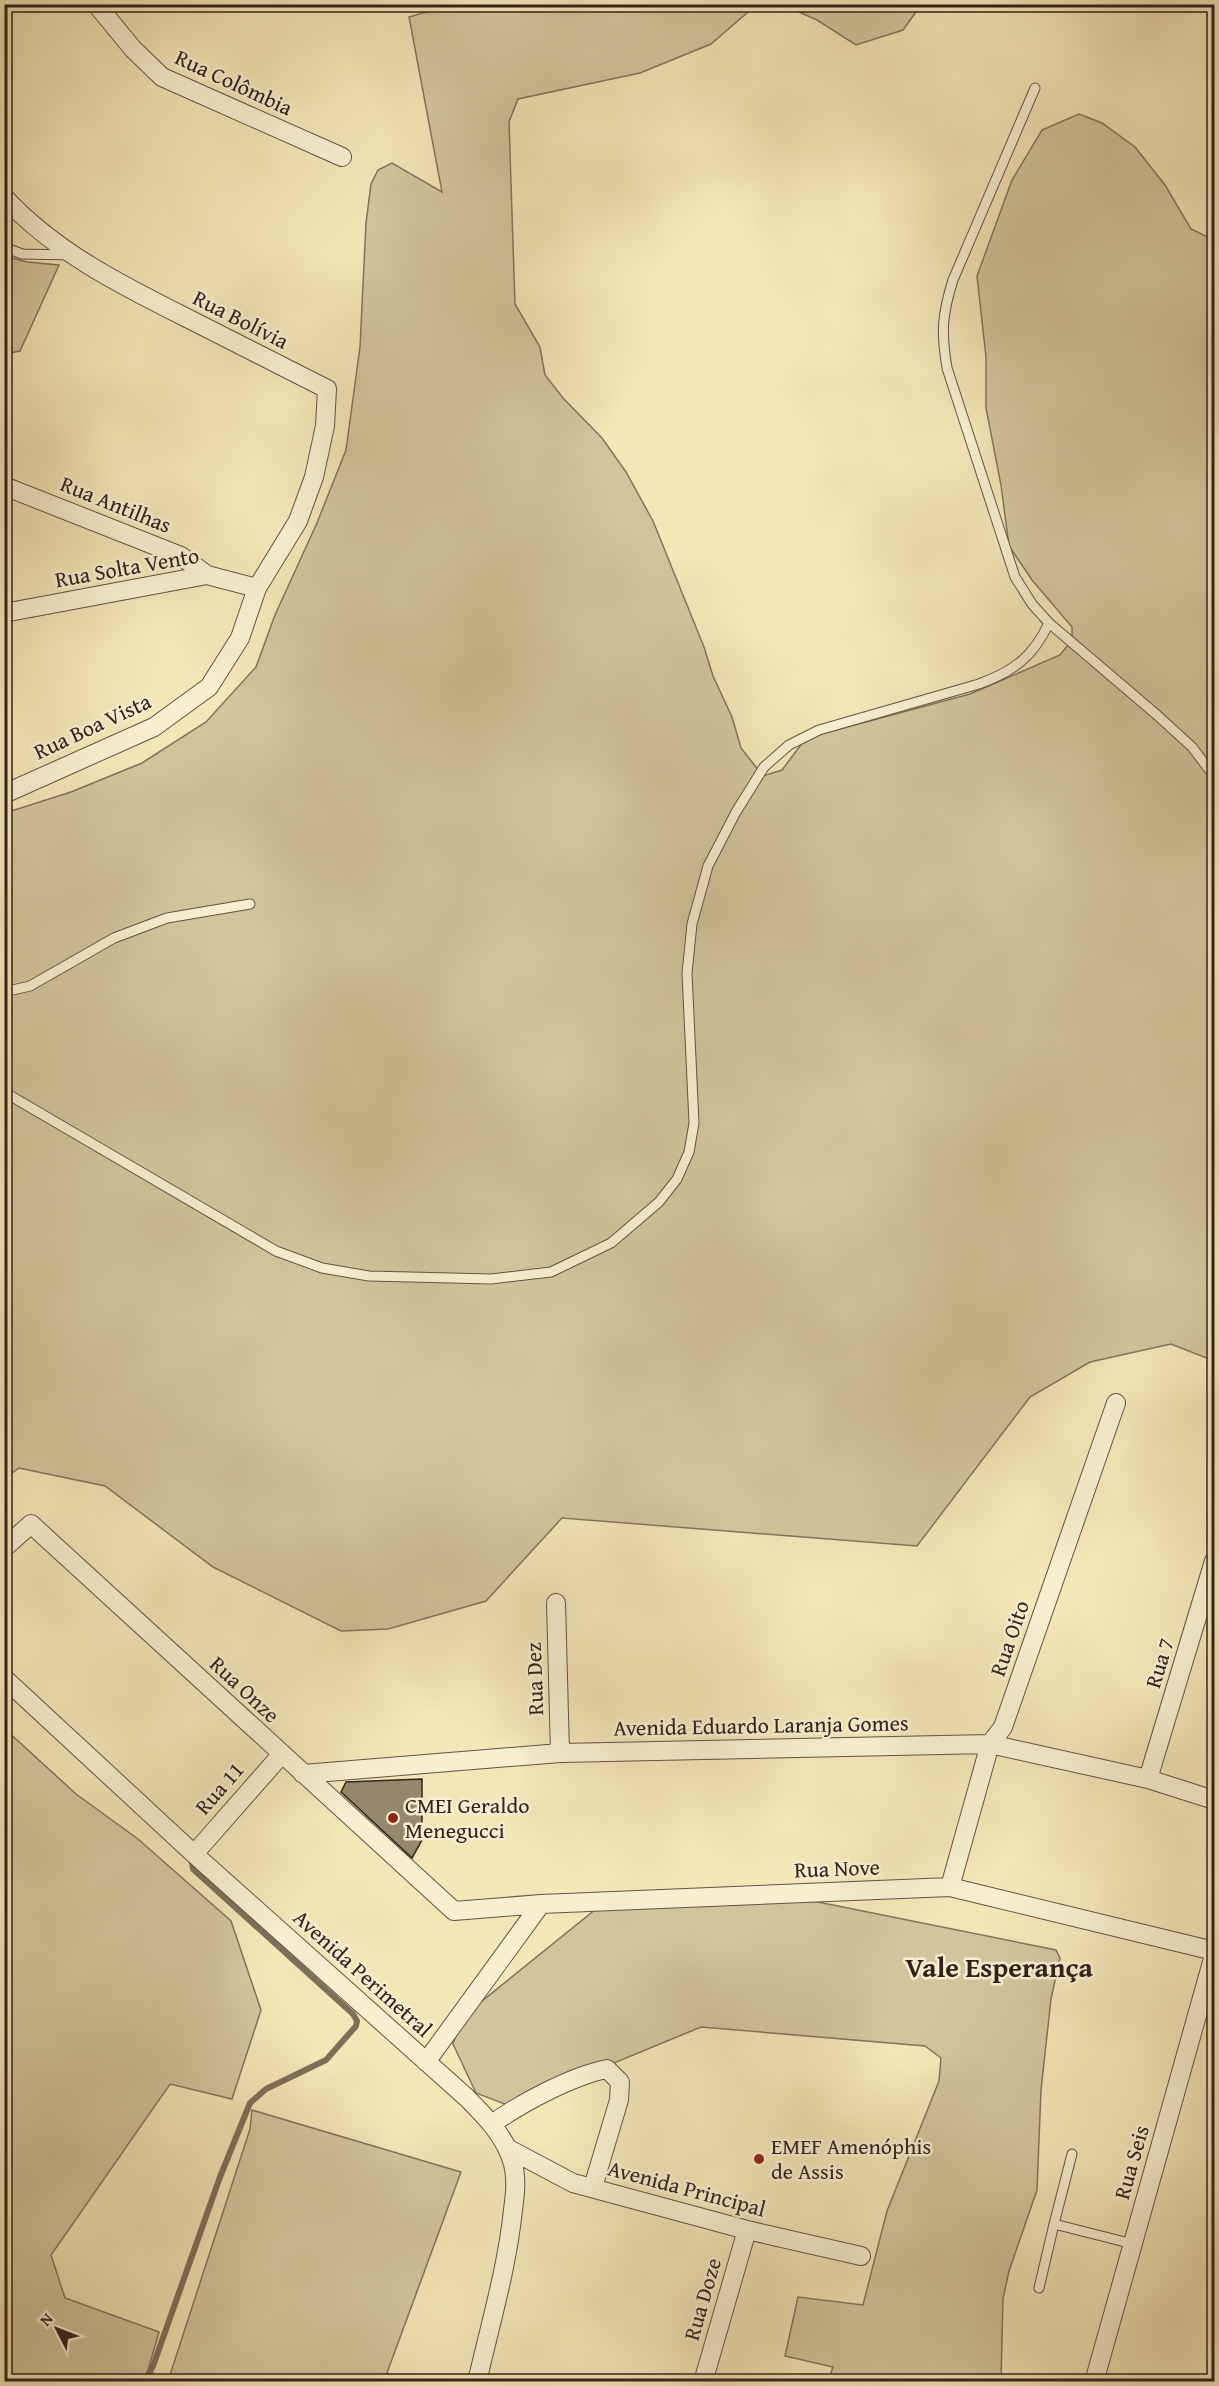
<svg xmlns="http://www.w3.org/2000/svg" width="1219" height="2386" font-family="'Gentium Book Plus',serif">
	<rect width="100%" height="100%" fill="#f3e6b7"/>
	<filter id="stains"><feTurbulence type="fractalNoise" baseFrequency=".00333" numOctaves="4"/><feColorMatrix values="0 0 0 0 .2 0 0 0 0 .09 0 0 0 0 .02 0 0 0 .5 -.17"/></filter>
	<radialGradient id="worn" r=".72"><stop offset=".6" stop-color="#630" stop-opacity="0"/><stop offset="1" stop-color="#630" stop-opacity=".3"/></radialGradient>
	<path fill="#d2c59d" stroke="#82745c" stroke-width="1.5" d="M454 4 756 5 711 44 640 73 518 99 509 122 515 304 540 347 545 375 563 398 602 438 626 472 653 521 704 647 713 676 732 717 741 748 763 776 782 770 806 738 970 694 1060 655 1072 640V627L1032 580 1009 546 1001 485 986 408V357L977 276 1012 180 1042 130 1079 114 1102 123 1135 147 1165 185 1191 229 1214 240V1361L1171 1344 1090 1362 1030 1397 917 1546 562 1518 486 1601 388 1629 341 1631 213 1567 105 1486 19 1468 5 1478V813L71 792 142 763 206 722 256 667 275 615 317 523 346 450 360 347 366 223 371 184 378 170 392 163 442 192 409 17Z
		M783 5H921L903 30 856 45 817 20Z
		M5 256 27 262 59 265 20 351 5 354Z
		M5 1729 76 1794 138 1839 231 1921 261 2010 232 2099 170 2084 51 2255 65 2298 159 2332 148 2370 167 2381H5Z
		M813 1901 1056 1950 1060 1958 1051 1999 1041 2090 1037 2190 1009 2271 1003 2299 1001 2381H828L833 2367 785 2356 798 2297 863 2305 887 2211 939 2081 941 2058 925 2046 701 2027 510 2106 476 2093 453 2044 461 2018 601 1905Z
		M252 2110 461 2172 384 2381 187 2382 170 2375 250 2129Z"/>
	<g fill="none" stroke-linecap="round" stroke-linejoin="round">
		<path stroke="#7e6f59" stroke-width="6" d="M138 2382 147 2376 153 2366 220 2177 250 2103 266 2089 326 2060 356 2026 357 2021 353 2014 193 1869 191 1857"/>
	</g>
	<path fill="#96886d" stroke="#31221c" stroke-width="1.5" d="M422 1779V1840L412 1858 341 1792 346 1782Z"/>
	<g fill="none" stroke-linecap="round" stroke-linejoin="round">
		<defs>
			<path id="lane" d="M1035 88 953 280C942 315 941 332 947 368L1015 577 1032 604 1049 623 1157 715 1192 747 1214 776
				M4 247 22 254 70 255
				M4 992 30 986 114 938 167 918 250 904
				M4 1092 276 1251 322 1268 369 1276 491 1279 551 1272 611 1243 659 1202 677 1179 689 1152 694 1123 687 973 692 924 708 866 736 812 764 767 789 745 819 730 979 684C1014 671 1033 657 1049 623
				M1072 2154 1054 2224 1133 2244
				M1039 2288 1054 2224"/>
			<path id="street" d="M96 4 133 49 162 77 342 157
				M4 197C55 252 121 285 187 318 234 342 280 365 327 389L325 426 314 477 298 521 257 588 240 638 209 687 154 727 4 794
				M4 486 181 556 207 575
				M4 613 207 575 257 588
				M4 1548 31 1524 454 1911 541 1904 950 1887 1214 1951
				M556 1603 560 1753
				M4 1678 194 1854 466 2097C485 2116 506 2137 513 2164 517 2179 515 2195 513 2210 507 2268 490 2325 477 2382
				M303 1774 560 1753 990 1744 1148 1779 1214 1800
				M1148 1779 1214 1561
				M194 1854 281 1755
				M950 1887 990 1744 1003 1727 1116 1403
				M426 2062 541 1904
				M492 2124C521 2103 572 2076 607 2069L620 2082 619 2100 593 2187
				M507 2148 573 2183 747 2230 861 2256
				M703 2382 747 2230
				M1094 2382 1214 1955"/>
		</defs>
		<use href="#lane" stroke="#625343" stroke-width="11"/>
		<use href="#street" stroke="#625343" stroke-width="20"/>
		<use href="#lane" stroke="#f7efd0" stroke-width="9"/>
		<use href="#street" stroke="#f7efd0" stroke-width="18"/>
	</g>
	<g fill="#8f2418" stroke="#f7efd0" stroke-width="2">
		<circle cx="393" cy="1818" r="6"/>
		<circle cx="759" cy="2159" r="6"/>
	</g>
	<g text-anchor="middle" stroke-width="5" stroke-linejoin="round" paint-order="stroke">
		<g font-size="22" fill="#31221c" stroke="#f7efd0">
			<text transform="translate(234 82) rotate(25)" y="8">Rua Colômbia</text>
			<text transform="translate(241 319) rotate(27)" y="8">Rua Bolívia</text>
			<text transform="translate(116 504) rotate(22)" y="8">Rua Antilhas</text>
			<text transform="translate(127 567) rotate(-10)" y="8">Rua Solta Vento</text>
			<text transform="translate(92 726) rotate(-25)" y="8">Rua Boa Vista</text>
			<text transform="translate(1009 1638) rotate(-71)" y="8">Rua Oito</text>
			<text transform="translate(1159 1663) rotate(-73)" y="8">Rua 7</text>
			<text transform="translate(534 1679) rotate(-92)" y="8">Rua Dez</text>
			<text transform="translate(245 1689) rotate(43)" y="8">Rua Onze</text>
			<text transform="translate(761 1725) rotate(-1)" y="8">Avenida Eduardo Laranja Gomes</text>
			<text transform="translate(219 1788) rotate(-49)" y="8">Rua 11</text>
			<text transform="translate(837 1868) rotate(-2)" y="8">Rua Nove</text>
			<text transform="translate(363 1973) rotate(42)" y="8">Avenida Perimetral</text>
			<text transform="translate(1131 2162) rotate(-74)" y="8">Rua Seis</text>
			<text transform="translate(687 2188) rotate(15)" y="8">Avenida Principal</text>
			<text transform="translate(702 2299) rotate(-74)" y="8">Rua Doze</text>
		</g>
		<g font-size="22" fill="#31221c" stroke="#f7efd0" text-anchor="start">
			<text x="405" y="1813">CMEI Geraldo<tspan x="405" dy="25">Menegucci</tspan></text>
			<text x="771" y="2154">EMEF Amenóphis<tspan x="771" dy="25">de Assis</tspan></text>
		</g>
		<g font-size="28" font-weight="bold" fill="#31221c" stroke="#f7efd0">
			<text x="999" y="1977">Vale Esperança</text>
		</g>
	</g>
	<rect width="1219" height="2386" fill="none" stroke="#f3e6b7" stroke-width="24"/>
	<rect x="6" y="6" width="1207" height="2374" fill="none" stroke="#31221c" stroke-width="3"/>
	<rect x="12" y="12" width="1195" height="2362" fill="none" stroke="#31221c" stroke-width="1.5"/>
	<g transform="translate(57 2329) rotate(312)" stroke="#f7efd0" stroke-width="4.5" paint-order="stroke">
	<path d="M0-4.5L10 22L0 15L-10 22Z" fill="#31221c"/>
	<text y="-9" font-size="16" font-weight="bold" text-anchor="middle" fill="#31221c">N</text>
	</g>
	<rect width="100%" height="100%" filter="url(#stains)"/>
	<rect width="100%" height="100%" fill="url(#worn)"/>
</svg>
